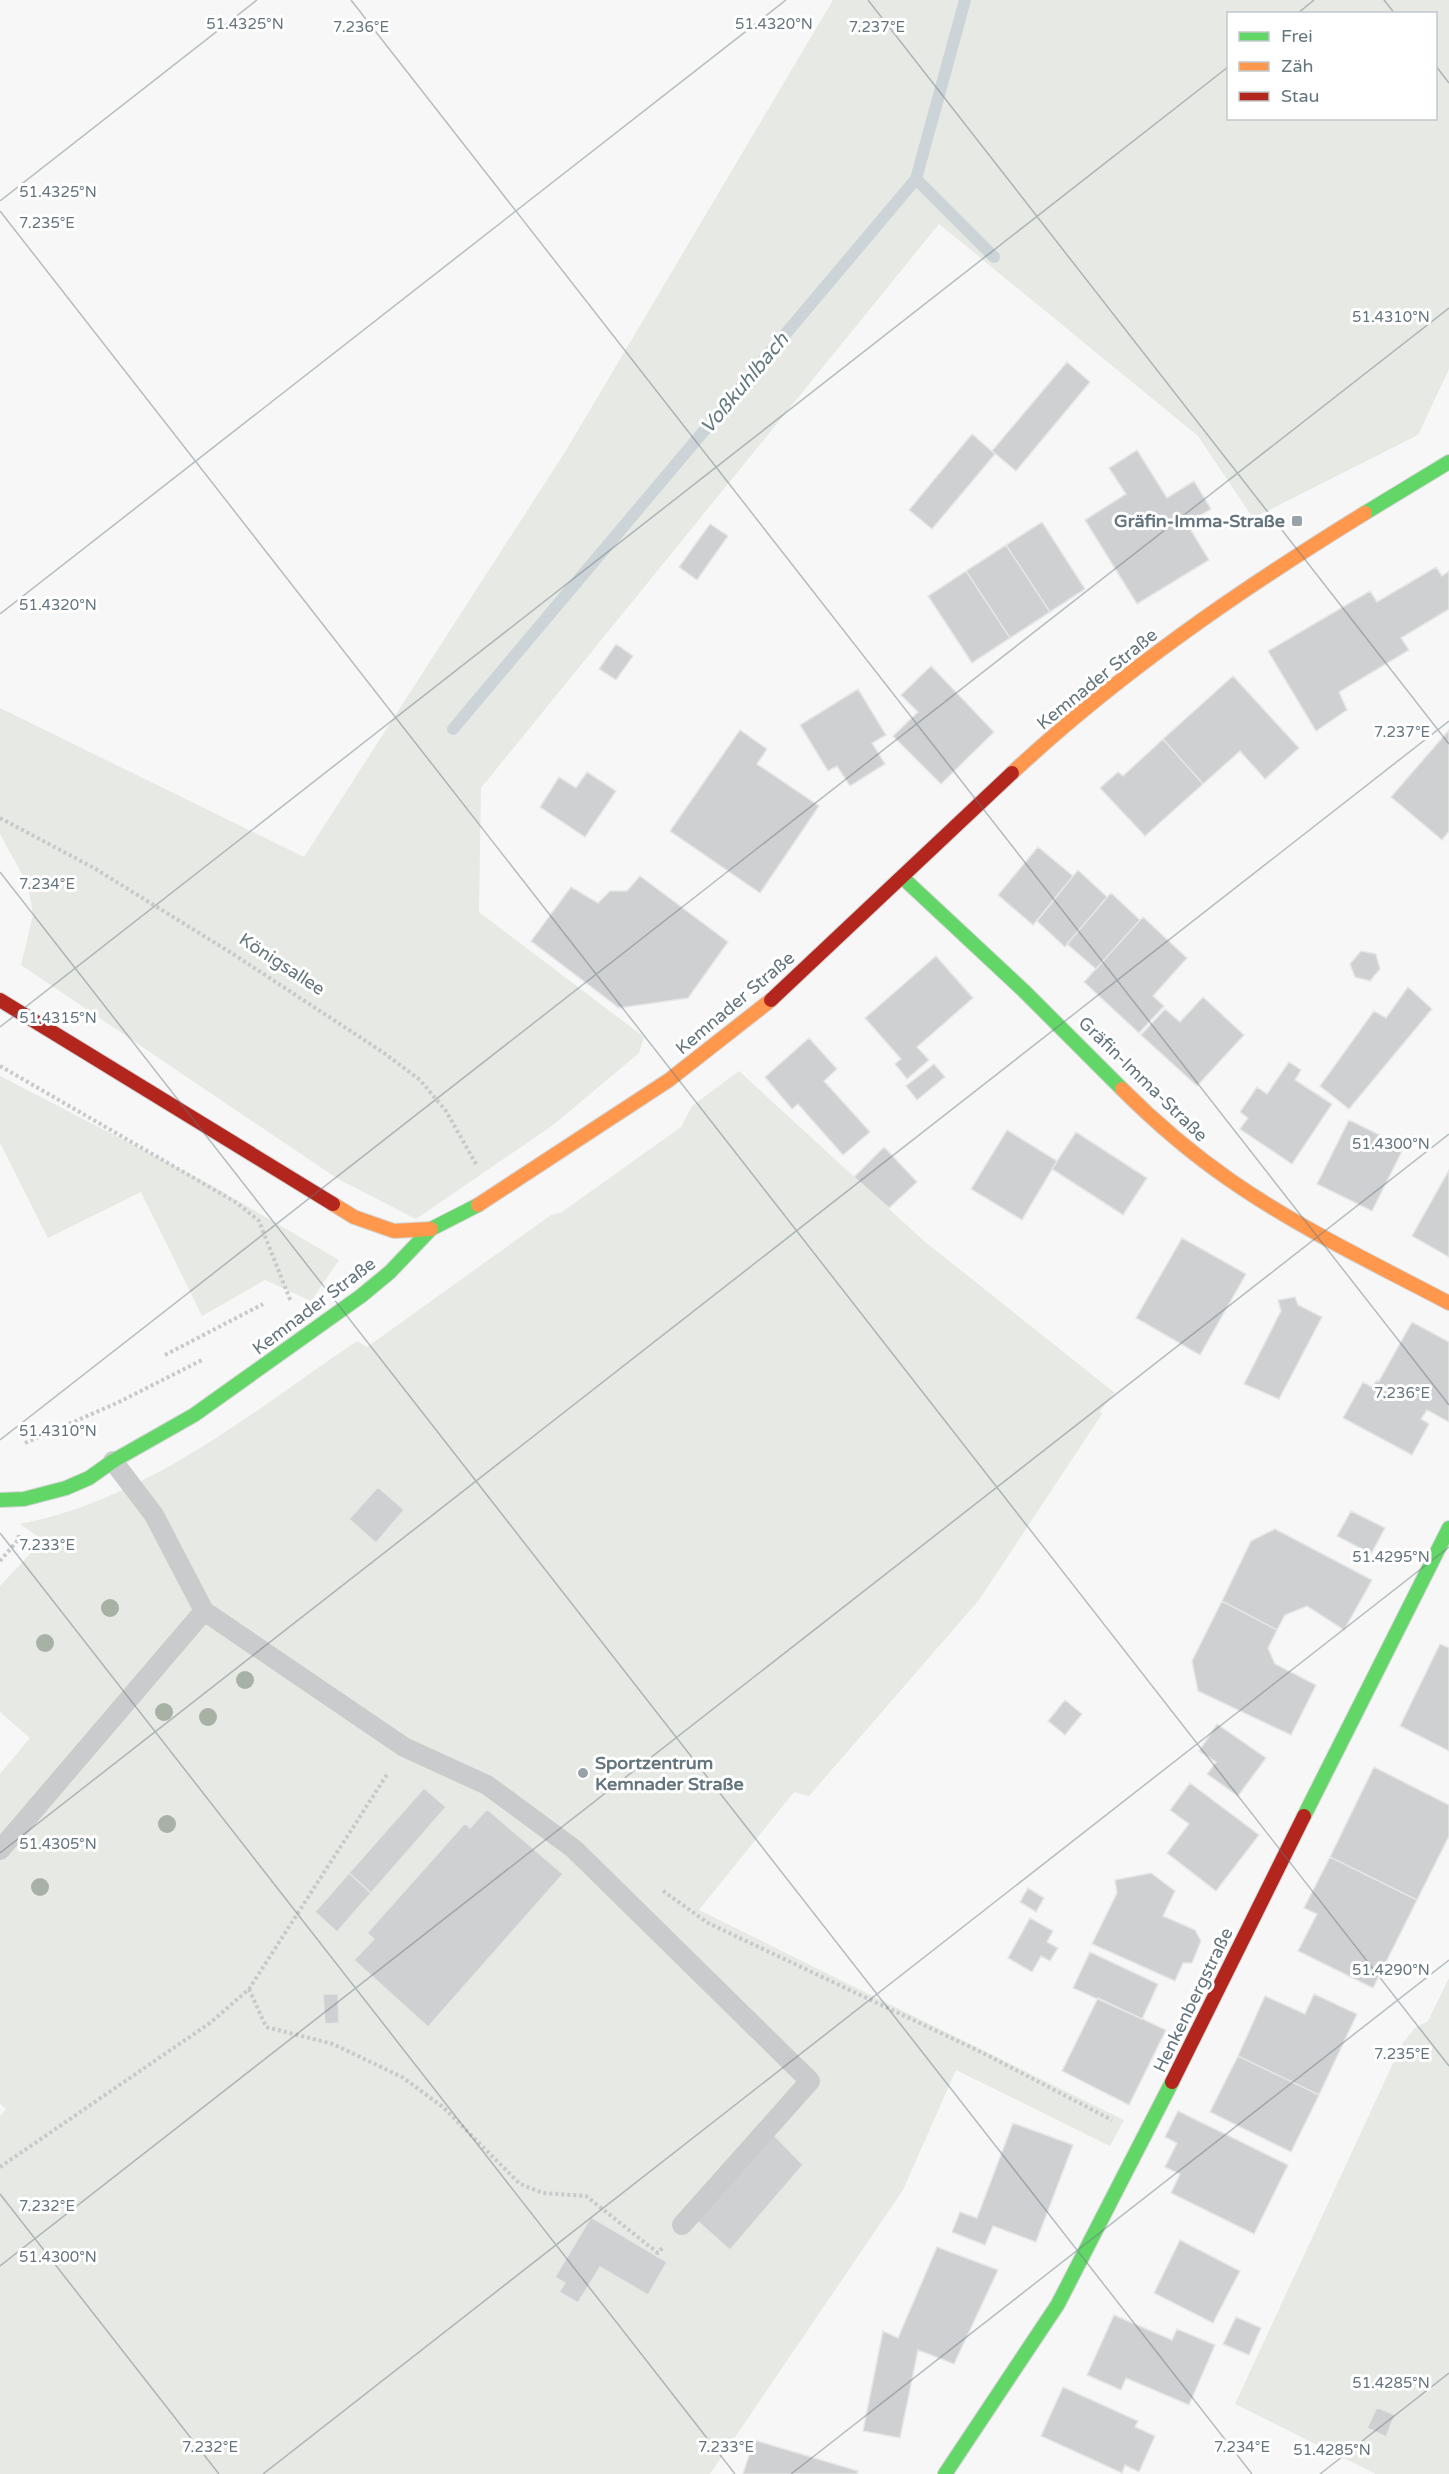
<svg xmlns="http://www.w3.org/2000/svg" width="1449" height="2474" font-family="'Varela Round',sans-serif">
	<rect width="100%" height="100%" fill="#f7f7f7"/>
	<path fill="#e6e9e4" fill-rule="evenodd" d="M833 0H1449V369L1418 435 1253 518 1198 436 939 224 481 788 479 912 644 1037 639 1053 553 1125 416 1219 338 1179 21 965 33 915 28 885 0 834V708L304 857 565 452ZM1228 14H1436V118H1228Z
		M739 1071 924 1241 1115 1393 1100 1411 1102 1414 979 1600 809 1796 794 1792 699 1910 1124 2120 1110 2146 956 2070 903 2190 710 2474H0V2116L6 2109 0 2104V1774L30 1738 0 1712V1586L43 1540 20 1524C147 1500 252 1412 357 1341L367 1347 551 1215 562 1212 681 1127 692 1106Z
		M0 1076 211 1185 339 1260 311 1301 265 1280 202 1316 141 1192 48 1238 0 1143Z
		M1449 1978V2474H1376L1235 2404 1402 2044 1415 2028 1428 2021Z"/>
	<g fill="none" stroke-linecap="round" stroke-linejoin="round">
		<path stroke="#ccd4d7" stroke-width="12" d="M916 179 994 257
			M453 729 916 179 965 0"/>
	</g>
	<path fill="#ced0d1" stroke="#e6e6e6" stroke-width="1.5" d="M1067 362 1090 382 1016 471 992 451Z
		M972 434 995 454 932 529 909 510Z
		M1137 450 1167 498 1194 481 1211 509 1187 524 1209 560 1137 604 1085 520 1126 494 1109 468Z
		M1042 522 1085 589 1050 612 1006 545Z
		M710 524 728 536 697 580 679 567Z
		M1006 545 1050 612 1010 638 966 571Z
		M1436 567 1442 576 1449 571V609L1401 638 1409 650 1339 692 1347 710 1316 731 1268 651 1370 591 1377 602Z
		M966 571 1010 638 972 663 928 596Z
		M616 644 633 656 616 680 599 669Z
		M931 666 994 732 941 784 893 736 918 712 901 695Z
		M1233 676 1299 748 1265 779 1240 751 1203 784 1163 739Z
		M858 689 886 735 872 743 885 764 850 786 837 766 828 771 800 725Z
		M740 730 767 749 757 764 819 806 760 893 670 831Z
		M1449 730V831L1442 840 1391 797Z
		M1163 739 1203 784 1145 836 1100 788 1118 772 1123 776Z
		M587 772 616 791 585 837 540 807 559 777 576 788Z
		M1038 847 1073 876 1033 925 998 895Z
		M1078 870 1107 897 1065 947 1037 921Z
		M640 876 728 942 688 998 619 1008 531 941 571 887 598 903 610 891H627Z
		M1111 893 1140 920 1096 969 1067 944Z
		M1143 917 1187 958 1153 996 1164 1006 1139 1033 1084 982Z
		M1361 951 1376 954 1380 969 1370 981 1355 977 1350 964Z
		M936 956 973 998 917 1047 929 1060 907 1079 895 1064 901 1059 865 1018Z
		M1408 987 1432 1009 1349 1109 1320 1086 1374 1011 1386 1018Z
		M1203 997 1244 1035 1197 1086 1141 1035 1165 1009 1180 1022Z
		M809 1038 837 1069 824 1081 870 1132 843 1155 798 1104 792 1109 765 1077Z
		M1289 1062 1301 1070 1295 1080 1332 1104 1292 1164 1240 1129 1248 1118 1240 1112 1257 1087 1267 1094Z
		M934 1064 945 1077 917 1100 906 1086Z
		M1349 1120 1404 1147 1372 1211 1317 1184Z
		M1007 1130 1057 1161 1022 1220 971 1189Z
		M1076 1132 1147 1178 1123 1215 1052 1169Z
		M884 1147 917 1182 889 1208 854 1177Z
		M1449 1170V1257L1412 1236Z
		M1182 1238 1246 1274 1200 1355 1136 1318Z
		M1295 1297 1298 1305 1322 1317 1279 1399 1244 1384 1281 1311 1278 1300Z
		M1412 1322 1449 1342V1422L1427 1410 1421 1419 1429 1424 1412 1455 1343 1418 1363 1382 1372 1387 1377 1380 1379 1381Z
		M378 1487 404 1510 376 1543 349 1519Z
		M1351 1511 1385 1528 1371 1554 1337 1536Z
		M1275 1529 1372 1580 1344 1630 1307 1606 1285 1615 1277 1630 1222 1601 1251 1541Z
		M1222 1601 1277 1630 1268 1648 1275 1664 1316 1685 1291 1735 1198 1691 1192 1661Z
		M1440 1644 1449 1648V1751L1400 1726Z
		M1065 1700 1082 1714 1065 1735 1048 1721Z
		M1217 1724 1266 1758 1238 1796 1207 1774 1216 1762 1199 1751Z
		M1374 1767 1449 1805V1836L1417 1900 1330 1857Z
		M1190 1783 1259 1835 1216 1891 1167 1853 1189 1824 1170 1810Z
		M424 1788 446 1807 371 1893 349 1873Z
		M487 1809 563 1874 428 2027 354 1960 374 1939 367 1933 465 1823 470 1828Z
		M1330 1857 1417 1900 1373 1988 1298 1951 1317 1914 1304 1908Z
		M349 1873 371 1893 337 1932 315 1912Z
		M1151 1873 1175 1891 1163 1916 1195 1930 1201 1941 1192 1963H1183L1175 1981 1092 1944 1117 1893 1115 1880Z
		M1028 1888 1044 1898 1036 1912 1020 1902Z
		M1030 1918 1053 1931 1047 1942 1058 1948 1050 1961 1041 1956 1032 1972 1008 1958Z
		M1090 1952 1158 1984 1142 2019 1073 1988Z
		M323 1994H338L339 2023 325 2024Z
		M1314 1994 1357 2014 1319 2095 1238 2056 1265 1996 1305 2014Z
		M1098 1998 1166 2030 1129 2105 1062 2071Z
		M1238 2056 1319 2095 1291 2152 1210 2112Z
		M1178 2111 1288 2165 1254 2234 1171 2193 1180 2174 1165 2167 1177 2143 1165 2137Z
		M1013 2123 1073 2145 1036 2242 993 2226 985 2245 952 2232 960 2212 977 2218Z
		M771 2132 803 2165 730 2250 694 2218Z
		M591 2217 667 2262 648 2295 600 2267 578 2303 559 2292 565 2283 555 2277Z
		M1180 2240 1240 2271 1213 2323 1154 2293Z
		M937 2247 998 2270 954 2364 918 2350 900 2438 863 2431 883 2331 898 2338Z
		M1114 2315 1172 2340 1177 2329 1215 2345 1189 2405 1126 2378 1121 2390 1087 2375Z
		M1236 2317 1261 2328 1249 2355 1223 2344Z
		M1063 2387 1138 2421 1135 2427 1155 2436 1139 2472 1125 2465 1122 2473 1041 2436Z
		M1377 2407 1395 2415 1386 2437 1367 2428Z
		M754 2440 858 2471 857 2474H743Z"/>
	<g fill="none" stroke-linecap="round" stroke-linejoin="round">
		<defs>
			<path id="fast" d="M1365 513 1449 462
				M903 878 1023 990 1122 1089
				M0 1500 24 1499 66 1488 89 1478 113 1461 194 1415 361 1296 390 1272 431 1229 478 1205
				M1304 1816 1449 1528
				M945 2474 1058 2304 1172 2082"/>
			<path id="slow" d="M1012 773C1119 673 1240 590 1365 513
				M1122 1089C1155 1122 1191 1153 1230 1180 1299 1228 1375 1264 1449 1303
				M333 1204 354 1217 394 1231 431 1229
				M478 1205 669 1080 771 1000"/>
			<path id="jam" d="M0 1000 333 1204
				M771 1000 1012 773
				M1172 2082 1304 1816"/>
		</defs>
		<use href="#fast" stroke="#d3d4d5" stroke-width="16"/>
		<use href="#slow" stroke="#d3d4d5" stroke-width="16"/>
		<use href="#jam" stroke="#d3d4d5" stroke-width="16"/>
		<path stroke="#c7c9ca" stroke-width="4" stroke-dasharray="3 3" stroke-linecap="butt" d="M0 818 94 868 233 954 384 1053 420 1080 446 1111 476 1164
			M0 1066 237 1203 259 1221 291 1302
			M165 1355 263 1304
			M25 1443 117 1403 204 1359
			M0 1561 18 1540 19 1535
			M663 1891 708 1923 983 2053 1112 2120
			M249 1989 266 2027 333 2044 402 2077 443 2107 520 2184 543 2193 586 2196 658 2253 664 2246
			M0 2167 210 2023 249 1989 388 1773"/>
		<path stroke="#cacbcc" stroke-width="20" d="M113 1461 154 1515 204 1611 404 1747 487 1785 574 1849 810 2081 682 2225
			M0 1850 204 1611"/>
		<use href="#fast" stroke="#63d668" stroke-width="14"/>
		<use href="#slow" stroke="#ff974d" stroke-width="14"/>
		<use href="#jam" stroke="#b3261e" stroke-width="14"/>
	</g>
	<g fill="#a8b1a6">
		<circle cx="110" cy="1608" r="9"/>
		<circle cx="45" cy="1643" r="9"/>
		<circle cx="245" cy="1680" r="9"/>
		<circle cx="164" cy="1712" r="9"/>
		<circle cx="208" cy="1717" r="9"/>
		<circle cx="167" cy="1824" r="9"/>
		<circle cx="40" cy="1887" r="9"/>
	</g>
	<path fill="none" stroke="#65757e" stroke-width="1.5" stroke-opacity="0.45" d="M351 0 1449 1405M868 0 1449 744M1384 0 1395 14M1297 14 1314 0M1436 66 1449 83M0 201 257 0M0 211 1449 2066M0 614 786 0M0 872 1252 2474M0 1027 1228 67M0 1440 1449 308M0 1533 735 2474M0 1853 1449 721M0 2194 219 2474M0 2266 1449 1134M263 2474 1449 1547M791 2474 1449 1960M1320 2474 1449 2373"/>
	<g fill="#98a2a8" stroke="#fff" stroke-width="2">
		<rect x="1291" y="515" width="12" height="12" rx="3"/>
		<circle cx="583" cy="1773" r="6"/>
	</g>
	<g text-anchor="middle" stroke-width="6" stroke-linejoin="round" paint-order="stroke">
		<g font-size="18" font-weight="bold" fill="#65757e" stroke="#fff" text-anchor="end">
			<text x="1285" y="527">Gräfin-Imma-Straße</text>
			<text x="595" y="1769" text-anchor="start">Sportzentrum<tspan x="595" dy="21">Kemnader Straße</tspan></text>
		</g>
		<g font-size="18" fill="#65757e" stroke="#fff">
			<text transform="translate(1097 679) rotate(-39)" y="6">Kemnader Straße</text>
			<text transform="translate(282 964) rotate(33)" y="6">Königsallee</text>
			<text transform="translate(735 1003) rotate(-40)" y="6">Kemnader Straße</text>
			<text transform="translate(1143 1079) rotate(44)" y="6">Gräfin-Imma-Straße</text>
			<text transform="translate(314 1306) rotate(-37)" y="6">Kemnader Straße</text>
			<text transform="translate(1193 2000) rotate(-64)" y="6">Henkenbergstraße</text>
		</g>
		<g font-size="20" font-style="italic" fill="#657a80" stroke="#fff">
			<text transform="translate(744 383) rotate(-50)" y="7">Voßkuhlbach</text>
		</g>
	</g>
	<g font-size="15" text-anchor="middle" fill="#65757e" stroke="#fff" stroke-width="6" stroke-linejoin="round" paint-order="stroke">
		<text x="245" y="29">51.4325°N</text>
		<text x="774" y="29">51.4320°N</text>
		<text x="361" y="32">7.236°E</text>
		<text x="877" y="32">7.237°E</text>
		<text x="58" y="197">51.4325°N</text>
		<text x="47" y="228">7.235°E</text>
		<text x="1391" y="322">51.4310°N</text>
		<text x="58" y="610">51.4320°N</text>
		<text x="1402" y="737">7.237°E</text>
		<text x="47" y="889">7.234°E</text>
		<text x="58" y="1023">51.4315°N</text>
		<text x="1391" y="1149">51.4300°N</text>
		<text x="1402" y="1398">7.236°E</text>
		<text x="58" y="1436">51.4310°N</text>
		<text x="47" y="1550">7.233°E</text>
		<text x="1391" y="1562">51.4295°N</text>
		<text x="58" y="1849">51.4305°N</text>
		<text x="1391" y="1975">51.4290°N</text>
		<text x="1402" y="2059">7.235°E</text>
		<text x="47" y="2211">7.232°E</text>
		<text x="58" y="2262">51.4300°N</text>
		<text x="1391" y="2388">51.4285°N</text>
		<text x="210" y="2452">7.232°E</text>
		<text x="726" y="2452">7.233°E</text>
		<text x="1242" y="2452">7.234°E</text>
		<text x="1332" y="2455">51.4285°N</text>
	</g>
	<rect x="1227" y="12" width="210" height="108" fill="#ffffff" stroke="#c1c8cb" stroke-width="1.5"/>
	<rect x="1239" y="32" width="30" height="9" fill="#63d668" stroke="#c1c8cb" stroke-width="1.5"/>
	<text x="1281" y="42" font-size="18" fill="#65757e">Frei</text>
	<rect x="1239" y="62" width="30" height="9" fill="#ff974d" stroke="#c1c8cb" stroke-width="1.5"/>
	<text x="1281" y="72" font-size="18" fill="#65757e">Zäh</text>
	<rect x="1239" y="92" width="30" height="9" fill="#b3261e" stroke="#c1c8cb" stroke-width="1.5"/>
	<text x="1281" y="102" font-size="18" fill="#65757e">Stau</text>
</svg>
